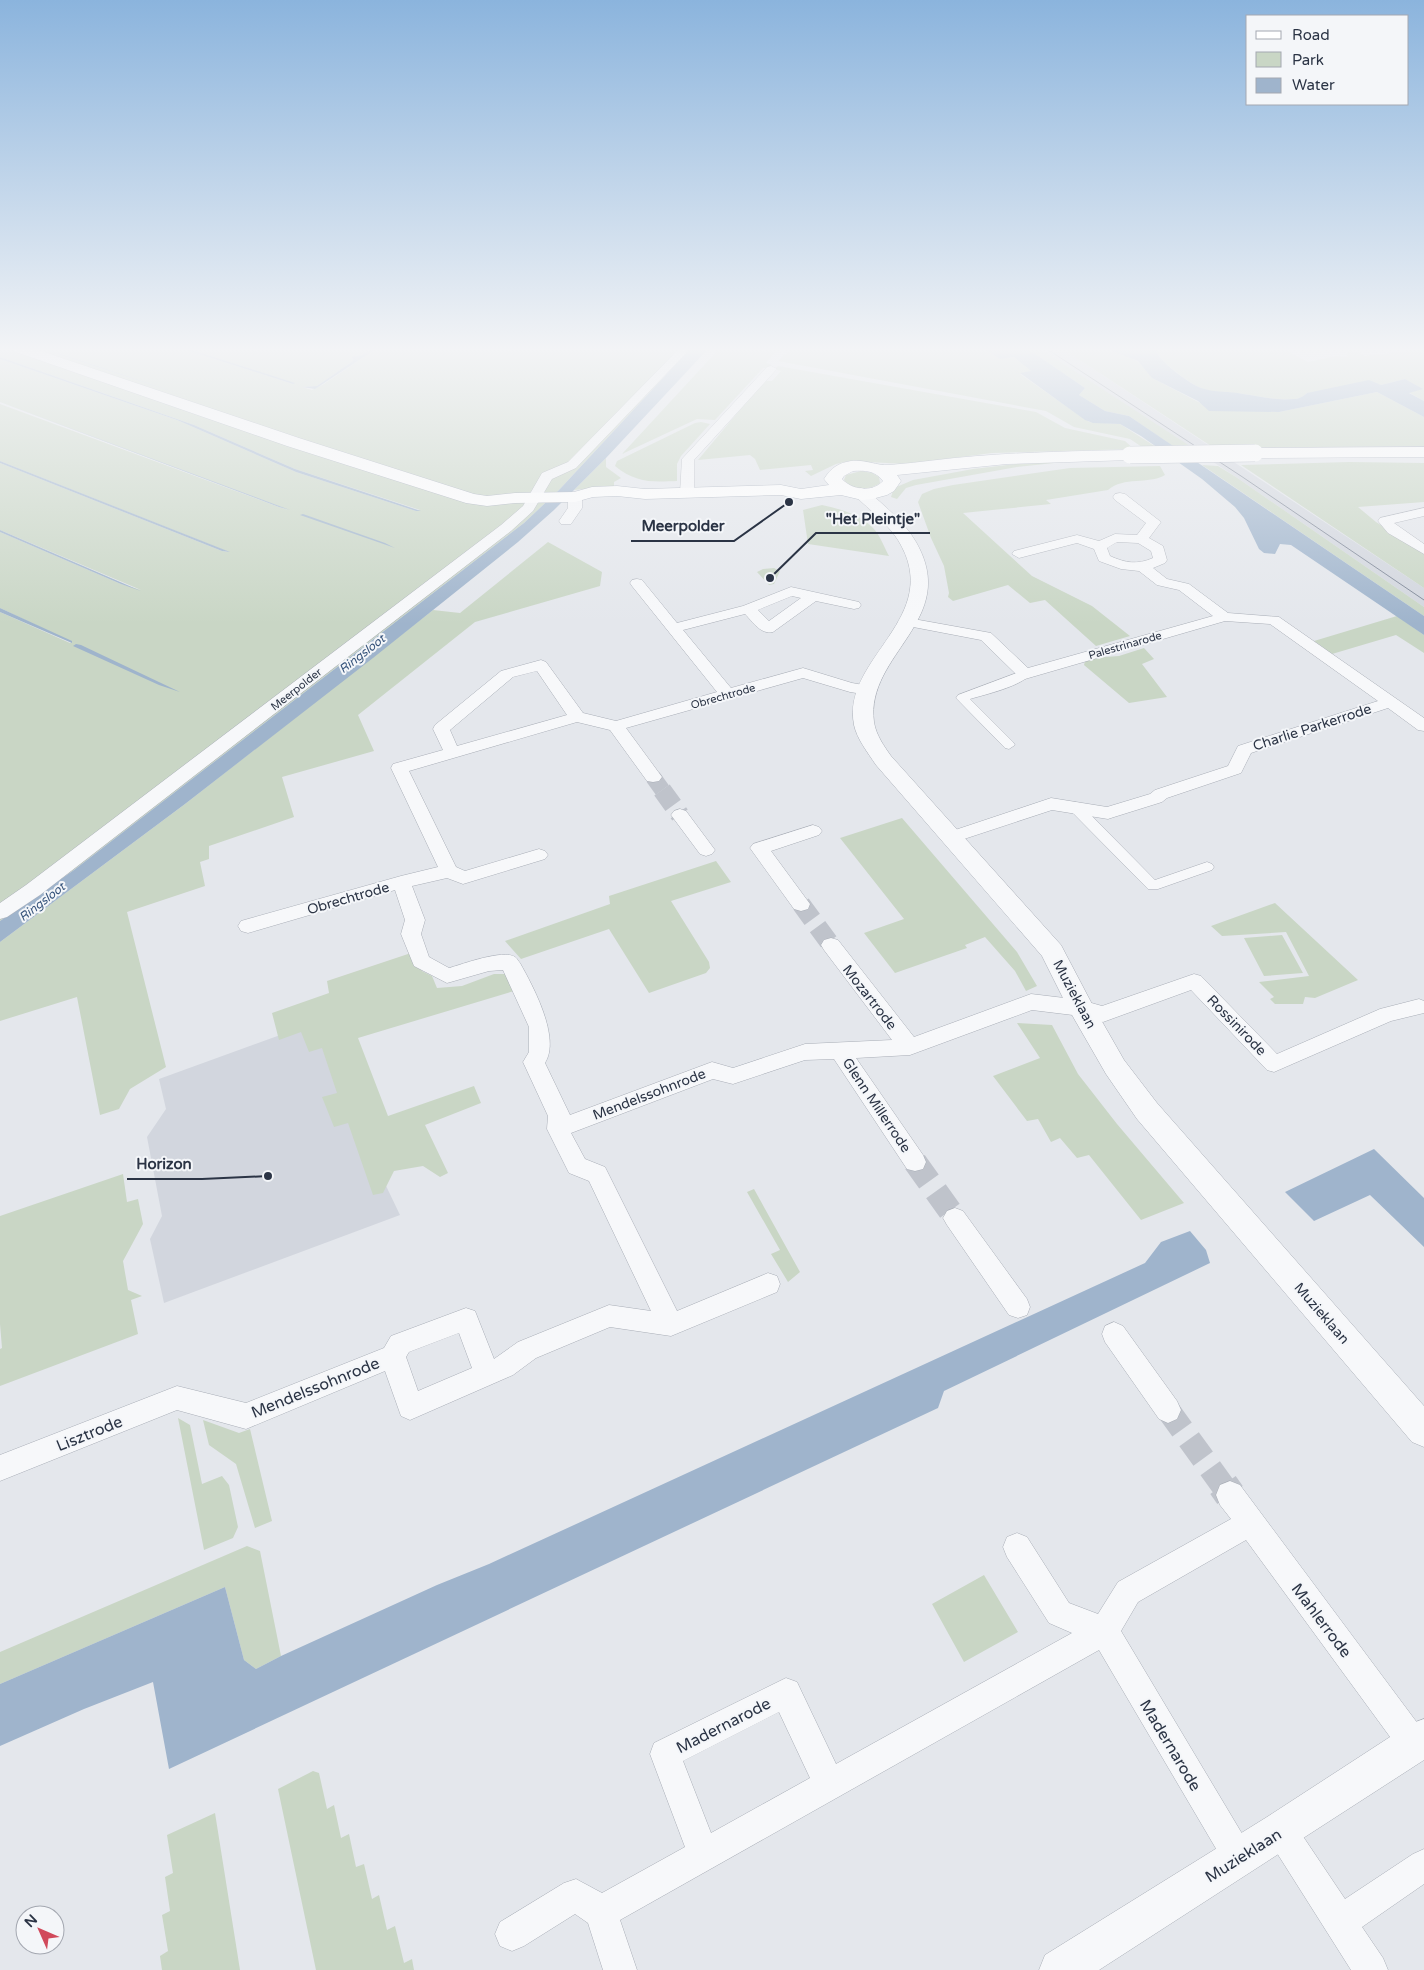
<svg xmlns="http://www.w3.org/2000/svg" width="1424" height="1970" font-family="'Varela Round',sans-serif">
	<rect width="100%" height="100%" fill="#e4e7ec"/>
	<path fill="#d2d6de" d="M1041 349H1063L1424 588V607L1236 477Z
		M314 1018 342 1094 400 1215 164 1303 150 1239 162 1216 147 1137 166 1109 159 1079 294 1030Z"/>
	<path fill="#c9d6c5" d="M0 349H43L186 396 46 349H183L293 384 294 383 189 349H324L334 351 328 349H371L362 355 352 358 353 361 317 386 302 387 312 390 324 384 376 349H690L559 490 524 523 74 870 0 921V612L70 643 72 642 0 608V532L121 584 141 590 0 530V463L222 551 229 552 0 461V404L279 507 289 510 0 402V359L177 420 296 472 416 511 420 510 295 469 194 425 0 357Z
		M719 349H778L766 363 772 365 768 368H763L715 420 697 419 622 454Z
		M791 349H985L1000 359 1014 357 1031 371 1020 374 1089 422 1120 424 1156 447H1142L1130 439 1074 427 1046 411 778 361Z
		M1028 349H1041L1193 448 1177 449 1129 416 1105 411 1079 395 1085 388Z
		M1063 349H1107L1126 355 1143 365 1152 378 1204 405 1279 412 1377 392 1424 417V446L1214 448Z
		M1155 349H1284L1308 362 1336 356 1348 357 1347 353 1351 349 1365 356 1424 349V401L1408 392 1422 389 1405 379 1381 385 1307 393C1302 397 1299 399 1293 399 1277 401 1259 396 1243 394 1228 391 1213 394 1198 387 1187 381 1158 360 1155 349Z
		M778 366 1036 412 1065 428 1125 441 1134 449 992 453 906 464 849 461 836 464 811 476 805 471 813 470 811 465 760 470 755 459 750 455 698 460 764 381H772L781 371 774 369Z
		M701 422 710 424 681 456 677 464V481C651 482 636 483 615 466L617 461 695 423Z
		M606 458V467L621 478 614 482V486L574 490Z
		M1073 461 1017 467 916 485 906 488 897 499 891 497 894 488 913 480 973 469 1024 463Z
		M1349 462 1424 463V502L1358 507 1376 522 1424 553V588L1241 465Z
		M1202 465 1218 466 1236 477 1424 607V616Z
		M1160 466 1165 475C1148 485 1124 476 1108 490L1046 500 1051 504 963 513 1032 576 1092 606 1130 636 1096 646 1045 600 1030 603 1008 585 953 601 948 597 949 593 944 566 931 538 918 502 922 494 934 489 953 485 1070 468Z
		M861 471 872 473 879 477 880 483C870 491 852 490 844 480L846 475Z
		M822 505C840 509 860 514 873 528 880 535 884 547 889 556L808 544 803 510Z
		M548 542 602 572 600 586 475 622 358 715 374 751 282 777 294 817 209 846V859L200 862 205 886 127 912 166 1067 130 1089 119 1109 100 1115 77 997 0 1021V942L185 804 433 610 460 613Z
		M774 568 780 571 774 584 769 585 757 572 763 569Z
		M1397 616 1424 635V653L1396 635 1332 654 1314 641Z
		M1144 648 1154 659 1142 664 1167 697 1129 703 1084 665 1085 661 1092 658 1119 656Z
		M902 818 1017 952 1037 986 1026 991 1015 971 985 937 965 945 967 948 895 973 864 933 904 919 840 838Z
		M716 861 731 882 671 901 709 962 710 968 706 973 649 993 609 929 521 959 505 941 610 904 609 896Z
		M1275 903 1358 980 1315 998 1305 997 1303 1004H1275L1270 999 1274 997 1259 982 1309 976 1286 932 1222 936 1211 926Z
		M1282 935 1303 973 1264 976 1244 938Z
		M411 953 422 971 432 976 437 988 462 986 494 974H507L514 991 358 1038 388 1116 474 1086 481 1103 425 1125 448 1173 440 1177 423 1166 394 1171 383 1193 373 1195 348 1123 334 1127 322 1097 337 1093 322 1048 309 1052 301 1032 279 1040 272 1013 329 993 327 981Z
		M1017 1023 1052 1025 1078 1074 1117 1124 1184 1203 1141 1220 1089 1155 1077 1158 1060 1138 1051 1142 1038 1119 1027 1121 993 1076 1040 1058Z
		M123 1174 127 1202 138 1199 143 1224 123 1261 128 1290 142 1296 131 1300 138 1334 0 1386V1349L2 1348 0 1324V1216Z
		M754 1189 800 1272 788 1282 771 1254 780 1250 747 1192Z
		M178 1418 190 1425 202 1484 222 1476 229 1485 238 1527 233 1538 204 1550Z
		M203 1420 239 1433 250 1429 272 1521 255 1528 236 1464 209 1445Z
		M247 1546 260 1551 281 1656 256 1669 244 1660 225 1587 0 1684V1652Z
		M984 1575 1018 1632 964 1662 932 1604Z
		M313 1771 319 1773 327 1809 334 1805 341 1838 349 1834 356 1867 364 1864 372 1899 379 1895 387 1930 395 1926 404 1963 412 1959 414 1970H316L278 1789Z
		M215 1813 240 1970H162L160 1956 168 1951 162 1915 170 1911 165 1877 173 1873 167 1835Z"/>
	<path fill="#9fb4cc" d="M43 349H46L186 396Z
		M183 349H189L295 383 293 384Z
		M371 349H376L315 389 302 387 317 386 353 361 352 357 362 355Z
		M690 349H708L606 458 554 510 518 542 373 658 185 804 0 942V921L74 870 524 523 559 490Z
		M985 349H1028L1085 388 1079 395 1105 411 1129 416 1424 616V635L1291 545 1280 544 1275 554 1264 553 1259 549 1244 518 1235 507 1202 479 1141 436 1120 424 1093 423 1085 420 1020 373 1031 371 1014 357 1000 359Z
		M1107 349H1155C1158 361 1190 384 1201 388 1216 393 1229 391 1243 394 1259 396 1277 401 1293 399 1299 399 1302 397 1307 393L1369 380 1381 385 1405 379 1423 389 1409 393 1424 401V417L1377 392 1279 412 1209 411 1198 401 1152 378 1138 361Z
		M0 357 194 425 295 469 421 511H416L296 472 177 420 0 359Z
		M0 402 290 510 279 507Z
		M0 461 230 552 222 551 0 463Z
		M303 514 385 543 395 548 300 515Z
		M0 530 141 591 121 584 0 532Z
		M0 608 72 641V643L0 612Z
		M76 644 81 645 180 692 159 685 73 646Z
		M1374 1149 1424 1198V1247L1370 1195 1314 1221 1285 1192Z
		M1190 1231 1206 1250 1210 1263 944 1391 938 1408 169 1769 153 1682 84 1709 0 1746V1684L225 1587 244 1660 256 1669 281 1656 437 1585 489 1564 1145 1263 1161 1242Z"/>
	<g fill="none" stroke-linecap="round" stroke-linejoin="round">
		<path stroke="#bfc3cb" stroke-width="16" stroke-dasharray="16 8" stroke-linecap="butt" d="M653 777 663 791"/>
		<path stroke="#bfc3cb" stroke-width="19" stroke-dasharray="19 9" stroke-linecap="butt" d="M662 790 680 815
			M801 904 831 945"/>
		<path stroke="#bfc3cb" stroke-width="24" stroke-dasharray="24 12" stroke-linecap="butt" d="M915 1162 955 1218
			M1168 1410 1223 1486"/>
		<path stroke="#bfc3cb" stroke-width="31" stroke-dasharray="31 15" stroke-linecap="butt" d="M1223 1485 1230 1495"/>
		<defs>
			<path id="pedestrian" d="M1025 670 1031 674C1019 687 987 694 970 699L1013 742 1015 745 1009 749 1005 748 956 698 958 695Z
				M1074 802 1079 803 1155 880 1207 862 1212 864 1214 867 1212 870 1158 889H1148L1069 809 1067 806 1069 803Z"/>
			<path id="minor" d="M679 349H690L576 468 552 479 533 511 511 531 40 895 7 917 0 919V903L26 885 501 525 523 506 542 473 568 462Z
				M771 366 777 369 775 371 694 460V493L687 497 682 496 680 493 682 459 767 367Z
				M575 493 582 497V508L571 524H561L559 521 568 508V497Z
				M1120 493 1125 494 1161 522 1149 538 1163 546 1167 560 1165 563 1153 568 1167 579 1189 584 1228 613 1279 617 1424 718V731L1418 730 1388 708 1251 753 1241 773 1167 798 1162 802 1114 817 1108 819 1052 810 958 841 952 843 946 841 943 837 946 833 1051 798 1107 807 1150 794 1155 790 1228 766 1238 746 1378 701 1270 624 1225 621 1025 679 1019 677 981 640 908 626 903 625 901 622 903 619 908 618 991 633 1028 668 1213 616 1179 590 1157 585 1139 571 1121 569 1099 561 1094 549 1077 543 1019 558 1012 554 1014 551 1077 535 1099 541 1115 534 1137 535 1146 523 1115 500 1113 497 1115 494ZM1117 542 1138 543 1151 551 1153 558C1137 565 1126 563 1110 556L1107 548Z
				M1424 508V516L1394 523 1424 544V554L1388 533 1378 521 1380 518Z
				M637 579 642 580 677 623 743 606 791 587 859 602 861 605 859 608 854 609 816 601 773 632C761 635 753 622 745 614L683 630 731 688 803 668 852 683 875 687 877 690 875 693 869 695 850 692 803 678 626 728 662 777 659 781 653 782 647 781 610 730 577 722 409 771 456 867 465 871 539 849 545 851 548 855 545 859 463 884 447 878 412 886 425 920 421 934 429 957 449 968C463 964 503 949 515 957 517 958 518 961 520 963 533 986 561 1038 545 1063L570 1115 712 1062 733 1068 805 1044 892 1040 824 950 821 945 824 940 831 938 838 940 914 1037 1031 994 1081 1000 1102 1006 1194 974 1201 976 1277 1054 1380 1009 1419 999 1424 1001V1013L1391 1021 1274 1072 1267 1070 1191 990 1103 1022 1081 1016 1032 1010 910 1055 856 1058 923 1155 926 1162 923 1169 915 1171 907 1169 834 1059 805 1060 733 1084 713 1079 571 1133 585 1159 605 1167 677 1311 768 1273 777 1276 780 1284 777 1292 671 1336 610 1327 536 1358 513 1375 410 1420 401 1416 385 1371 246 1429 177 1410 0 1481V1455L177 1386 246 1403 384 1348 391 1336 466 1308 475 1311 494 1359 518 1342 609 1305 651 1311 589 1181 569 1173 547 1129 548 1116 523 1062 529 1052V1027L503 970 489 971 447 983 414 966 401 934 405 920 395 890 248 933 241 931 238 926 241 921 248 919 401 876 438 867 391 768 393 764 443 750 433 729 435 725 501 671 541 660 546 662 583 713 616 721 717 692 632 586 630 583 632 580ZM792 596 801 598 769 621 758 610ZM537 671 567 715 457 746 450 730 513 677ZM459 1333 472 1368 418 1391 406 1357 409 1352Z
				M680 809 686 811 712 846 715 850 712 854 706 856 700 854 674 819 671 815 674 811Z
				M813 825 819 827 822 831 819 835 771 851 810 904 808 909 801 911 794 909 750 848 753 844Z
				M955 1208 963 1211 1027 1299 1030 1307 1027 1315 1018 1318 1009 1315 947 1225 943 1218 947 1211Z
				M1114 1322 1123 1326 1177 1401 1181 1410 1177 1419 1168 1423 1159 1419 1105 1342 1102 1334 1105 1326Z
				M1230 1481 1240 1485 1424 1732V1757L1415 1760 1404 1756 1246 1540 1138 1602 1121 1631 1250 1847 1255 1858 1250 1869 1239 1874 1228 1869 1099 1650 620 1920 637 1970H603L588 1923 575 1914 524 1946 512 1951 500 1946 495 1934 500 1922 564 1883 576 1879 602 1893 685 1847 650 1754 654 1743 786 1678 797 1682 836 1764 1072 1633 1049 1623 1007 1557 1003 1547 1007 1537 1017 1533 1027 1537 1069 1603 1098 1614 1118 1582 1231 1519 1220 1505 1216 1495 1220 1485ZM779 1712 810 1778 711 1833 683 1761Z
				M1281 1815 1292 1820 1345 1899 1413 1854 1424 1849V1884L1362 1927 1383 1958 1388 1970H1351L1270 1842 1265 1831 1270 1820Z"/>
			<path id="tertiary" d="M861 488 867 490C884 506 904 521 916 542 961 620 865 654 874 722 876 735 884 746 891 756L1061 945 1092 1004 1124 1060 1157 1103 1424 1406V1447L1412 1442 1137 1119 1106 1074 1068 1008 1042 956 876 765C868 753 857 739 854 725 841 657 946 618 898 540 887 523 870 510 855 496L853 493 855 490Z
				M1424 1719V1760L1099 1970H1039L1045 1955 1267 1817 1410 1724Z"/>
			<path id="primary" d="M13 349H35L299 438 474 494 487 496 515 493 574 492 592 487 617 486 645 489 781 485 801 489 829 485 824 479C831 468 838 463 851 461 865 459 877 466 889 465 918 463 947 458 977 456 1028 452 1079 451 1130 450L1136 451 1139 455 1136 459 1130 460 1007 464 897 475 901 481 894 491 887 495 872 499 862 500 841 495 801 499 781 495 645 499 617 496 593 497 575 502 515 503 487 506 466 503 287 446 16 352ZM853 471C865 470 876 471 883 481 872 493 852 490 842 479L844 476Z
				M1424 447V457L1255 458 1249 457 1246 453 1249 449 1255 448Z"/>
		</defs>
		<use href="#pedestrian" stroke="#a9aeb7" stroke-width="1"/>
		<use href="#minor" stroke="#a9aeb7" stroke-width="1"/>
		<use href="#tertiary" stroke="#a9aeb7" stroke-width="1"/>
		<use href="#primary" stroke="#a3abb8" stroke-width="1"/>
		<use href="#pedestrian" fill="#f7f8fa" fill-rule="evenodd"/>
		<use href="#minor" fill="#f7f8fa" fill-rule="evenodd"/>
		<use href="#tertiary" fill="#f7f8fa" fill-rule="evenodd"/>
		<use href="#primary" fill="#fff" fill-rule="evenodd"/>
		<path stroke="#7d8696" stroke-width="1" d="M1047 349 1241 476 1424 600"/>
		<defs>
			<path id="primary-bridge" d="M1130 455 1255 453"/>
		</defs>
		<use href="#primary-bridge" stroke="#a3abb8" stroke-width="18" stroke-linecap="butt"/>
		<use href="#primary-bridge" stroke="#fff" stroke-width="17"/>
	</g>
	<linearGradient id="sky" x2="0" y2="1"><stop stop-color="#8bb4dd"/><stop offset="0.56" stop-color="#f3f4f6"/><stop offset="1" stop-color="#f3f4f6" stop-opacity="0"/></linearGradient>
	<rect width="1424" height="624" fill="url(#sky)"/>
	<g text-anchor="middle" stroke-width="4" stroke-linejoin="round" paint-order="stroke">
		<g font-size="11" fill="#2b3445" stroke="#f4f6f9">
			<text transform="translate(1125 645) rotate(-16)" y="4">Palestrinarode</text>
			<text transform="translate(296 689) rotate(-38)" y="4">Meerpolder</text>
			<text transform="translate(723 696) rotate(-16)" y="4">Obrechtrode</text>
		</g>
		<g font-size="12" font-style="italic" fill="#34527a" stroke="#f4f6f9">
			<text transform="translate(362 654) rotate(-38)" y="4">Ringsloot</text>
			<text transform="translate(42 902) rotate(-38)" y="4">Ringsloot</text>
		</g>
		<g font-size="14" fill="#2b3445" stroke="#f4f6f9">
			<text transform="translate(1312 727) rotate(-18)" y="5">Charlie Parkerrode</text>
			<text transform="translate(348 898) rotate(-16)" y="5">Obrechtrode</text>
			<text transform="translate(1075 994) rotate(62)" y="5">Muzieklaan</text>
			<text transform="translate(870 997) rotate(52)" y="5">Mozartrode</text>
			<text transform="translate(1237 1025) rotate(46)" y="5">Rossinirode</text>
			<text transform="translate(649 1094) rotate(-21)" y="5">Mendelssohnrode</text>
			<text transform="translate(877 1105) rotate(56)" y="5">Glenn Millerrode</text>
			<text transform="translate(1322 1313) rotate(49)" y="5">Muzieklaan</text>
		</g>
		<g font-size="16" fill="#2b3445" stroke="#f4f6f9">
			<text transform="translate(315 1387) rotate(-22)" y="6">Mendelssohnrode</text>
			<text transform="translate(89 1433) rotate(-22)" y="6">Lisztrode</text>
			<text transform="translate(1322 1620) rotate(53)" y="6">Mahlerrode</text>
			<text transform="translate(723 1725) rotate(-27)" y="6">Madernarode</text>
			<text transform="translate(1171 1745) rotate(59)" y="6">Madernarode</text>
			<text transform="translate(1243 1855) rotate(-32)" y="6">Muzieklaan</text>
		</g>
	</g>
	<path fill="none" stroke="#2b3445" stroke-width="2" d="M770 578L816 533H930M789 502L734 541H631M268 1176L202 1179H127"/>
	<g fill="#2b3445" stroke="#f4f6f9" stroke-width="2">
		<circle cx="770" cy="578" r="5"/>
		<circle cx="789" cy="502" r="5"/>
		<circle cx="268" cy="1176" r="5"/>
	</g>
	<g font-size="15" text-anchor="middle" font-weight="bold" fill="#2b3445" stroke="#f4f6f9" stroke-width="4" stroke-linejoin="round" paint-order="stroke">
		<text x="873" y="524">"Het Pleintje"</text>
		<text x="683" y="531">Meerpolder</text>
		<text x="164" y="1169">Horizon</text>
	</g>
	<rect x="1246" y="15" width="162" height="90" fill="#f4f6f9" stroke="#a4a8b1"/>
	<rect x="1256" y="31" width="25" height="8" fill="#ffffff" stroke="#a4a8b1"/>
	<text x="1292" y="40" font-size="15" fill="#2b3445">Road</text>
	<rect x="1256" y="52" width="25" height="15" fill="#c9d6c5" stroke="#a4a8b1"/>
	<text x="1292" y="65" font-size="15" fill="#2b3445">Park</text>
	<rect x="1256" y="78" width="25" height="15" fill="#9fb4cc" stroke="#a4a8b1"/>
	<text x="1292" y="90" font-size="15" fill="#2b3445">Water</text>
	<g transform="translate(40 1930) rotate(315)"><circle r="24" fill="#f4f6f9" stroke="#a4a8b1"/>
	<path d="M0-4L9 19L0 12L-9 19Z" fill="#d1495b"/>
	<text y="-8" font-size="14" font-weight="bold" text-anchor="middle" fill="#2b3445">N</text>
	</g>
</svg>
